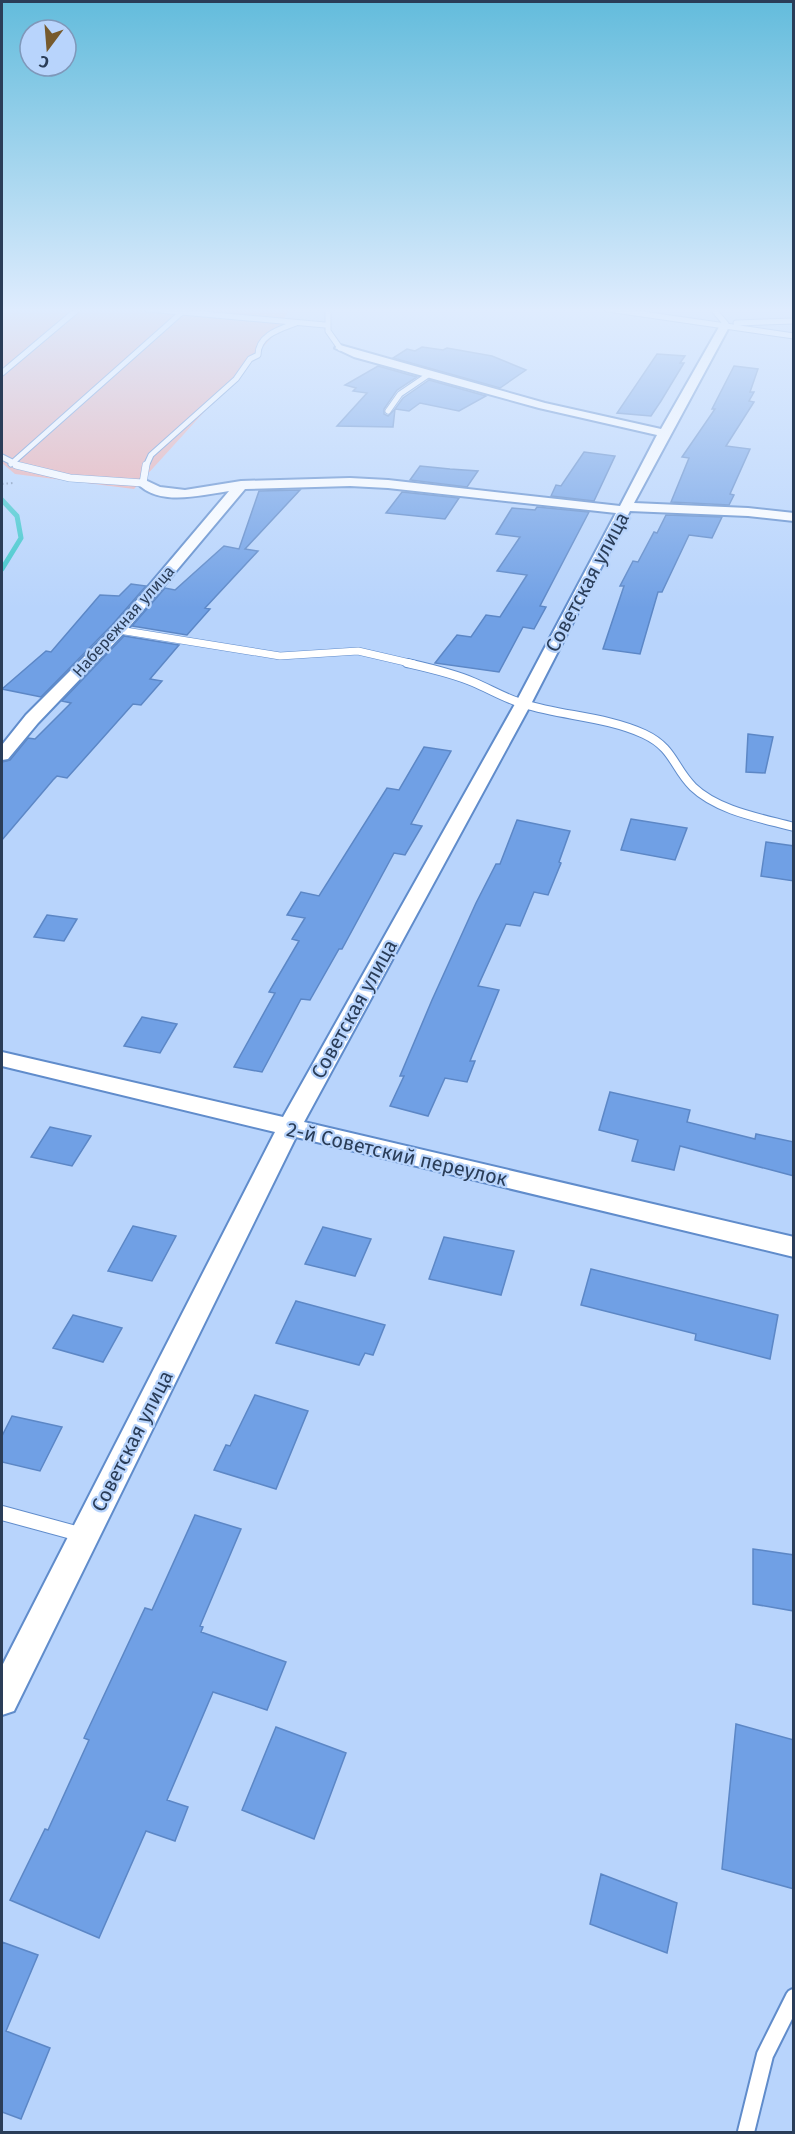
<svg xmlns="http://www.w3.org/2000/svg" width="795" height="2134" font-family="'Fira Sans',sans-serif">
	<rect width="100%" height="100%" fill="#b8d4fc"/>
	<path fill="#edabac" d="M2 309H308L289 310 274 335 134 489 15 474 2 463Z"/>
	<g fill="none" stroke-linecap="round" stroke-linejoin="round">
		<path stroke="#3dc7ca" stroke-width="5" d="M2 500 17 516 21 538 2 569"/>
	</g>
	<path fill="#70a0e5" stroke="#5c87c6" stroke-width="1.5" d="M422 347 443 350 447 348 492 356 526 370 500 388 393 358 407 349 415 351Z
		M657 354 685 356 680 363H684L661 401 651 416 617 413Z
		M378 366 417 377 397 390 384 409V414L388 416 395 409 393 427 337 426 367 393 353 391 356 388 345 385Z
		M734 366 758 369 750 392H754L749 401 754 402 726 446 750 449 730 494 734 495 729 505 671 502 689 458 682 457 715 409H712Z
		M429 380 486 396 459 411 420 403 409 411 395 409 403 398Z
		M584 452 615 456 594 501 551 496 556 485 561 486Z
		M420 466 450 469 478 471 467 487 410 480Z
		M300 490 245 549 258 551 205 608 210 609 187 635 132 626 165 588 175 590 224 546 239 549 259 491Z
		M402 492 459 498 445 519 386 513Z
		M537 507 589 512 540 606 546 607 534 629 523 627 499 672 435 663 457 635 471 637 486 615 500 617 527 575 497 571 520 537 496 534 512 508 535 510Z
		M666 515 722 517 712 538 689 535 662 592H658L640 654 603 649 624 586H620L633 561 638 562 654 532 657 533Z
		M131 584 146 586 112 625 41 697 2 689 46 651 51 652 100 595 119 596Z
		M124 636 179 645 150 679 162 681 141 705 133 704 67 778 57 776 53 780 2 840V762L10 760 28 738 35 739 71 703 62 701Z
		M748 734 773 737 765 773 746 772Z
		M424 747 451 751 411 824 422 826 405 855 394 853 342 949H339L310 1000 301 999 262 1072 234 1067 275 993 269 992 299 941 292 939 305 918 287 915 301 892 319 896 387 788 399 790Z
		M631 819 687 828 675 860 621 850Z
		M517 820 570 831 559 862 561 863 548 895 534 892 520 926 506 924 478 986 499 990 470 1061H475L467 1082 445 1078 428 1116 390 1106 404 1076H400L432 1000 476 903 496 864H500Z
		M766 842 794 846V881L761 876Z
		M47 915 77 919 64 941 34 937Z
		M142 1017 177 1024 160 1053 124 1046Z
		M610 1092 690 1110 687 1122 755 1139 756 1134 794 1142V1176L680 1146 674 1170 632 1161 638 1140 599 1130Z
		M50 1127 91 1136 72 1166 31 1157Z
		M133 1226 176 1236 152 1281 108 1271Z
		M323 1227 371 1239 355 1276 305 1264Z
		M444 1237 514 1251 501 1295 429 1279Z
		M591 1269 778 1315 770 1359 695 1340 696 1334 581 1305Z
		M296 1301 385 1325 373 1355 365 1353 359 1365 276 1343Z
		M73 1315 122 1328 103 1362 53 1348Z
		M255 1395 308 1411 276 1489 214 1470 226 1445 230 1446Z
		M12 1416 62 1427 40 1471 2 1462V1436Z
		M195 1515 241 1529 200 1626 203 1627 201 1632 286 1662 267 1710 213 1692 167 1800 188 1807 175 1841 146 1831 99 1938 10 1900 45 1829 48 1830 89 1740 84 1738 145 1608 152 1610Z
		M753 1549 794 1555V1611L753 1604Z
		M736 1724 794 1740V1889L722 1869Z
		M276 1727 346 1753 314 1839 242 1810Z
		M601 1874 677 1903 667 1953 590 1924Z
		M2 1942 38 1955 6 2031 50 2048 21 2119 2 2112Z"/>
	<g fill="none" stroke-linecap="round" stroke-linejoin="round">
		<defs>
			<path id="lane-far4" d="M148 309 325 325
				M328 309V331L340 348
				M608 309 794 336
				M713 309 726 324 724 327
				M736 323 794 321
				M2 373 78 309
				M388 411 400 394 428 375
				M2 457 20 466
				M11 464 181 313
				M146 466 151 455 236 379 250 359 258 355C258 335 280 329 296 323"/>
			<path id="lane-far3" d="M16 465 70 478 143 483 146 465
				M119 630 280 656 358 651 414 664"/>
			<path id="lane-far2" d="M407 663C429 668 452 673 473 682 490 689 506 699 524 704 563 716 607 717 644 734 674 748 673 767 693 787 718 811 761 818 794 827"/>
			<path id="lane-far1" d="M2 1513 83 1535"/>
			<path id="lane" d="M746 2132 765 2055 794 1997"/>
			<path id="street" d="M724 324 729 327 634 503 748 508 794 513V521L748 516 630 511 531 704 304 1122 794 1237V1257L296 1137 14 1711 2 1715V1666L275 1132 2 1066V1052L283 1117 515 704 616 513 388 488 350 486 245 489 124 633 38 723 8 759 2 760V745L26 715 114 627 229 491C201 495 159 507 137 483L143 479 160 487 185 490 241 481 350 478 388 480 620 506 657 435 539 408 354 357 335 348 340 345 545 403 661 429 719 327Z"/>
		</defs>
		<use href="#lane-far4" stroke="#608ccb" stroke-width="7"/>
		<use href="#lane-far3" stroke="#608ccb" stroke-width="8"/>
		<use href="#lane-far2" stroke="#608ccb" stroke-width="10"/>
		<use href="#lane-far1" stroke="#608ccb" stroke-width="16"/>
		<use href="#lane" stroke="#608ccb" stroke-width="20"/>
		<use href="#street" stroke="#608ccb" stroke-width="4"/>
		<path stroke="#758daf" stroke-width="2" stroke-dasharray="1.5 3" stroke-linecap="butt" d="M2 484 13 483"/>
		<use href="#lane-far4" stroke="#fff" stroke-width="5"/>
		<use href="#lane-far3" stroke="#fff" stroke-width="7"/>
		<use href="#lane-far2" stroke="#fff" stroke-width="8"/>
		<use href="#lane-far1" stroke="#fff" stroke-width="14"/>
		<use href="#lane" stroke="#fff" stroke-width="16"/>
		<use href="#street" fill="#fff" fill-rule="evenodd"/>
	</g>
	<linearGradient id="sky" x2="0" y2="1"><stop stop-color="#63bcdc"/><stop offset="0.51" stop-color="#dfecfe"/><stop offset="1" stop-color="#dfecfe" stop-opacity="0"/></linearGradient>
	<rect width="795" height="608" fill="url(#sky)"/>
	<g text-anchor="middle" stroke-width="4.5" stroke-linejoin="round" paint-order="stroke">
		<g font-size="16" fill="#2a3d58" stroke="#b8d4fc">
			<text transform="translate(123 621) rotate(-48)" y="6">Набережная улица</text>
		</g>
		<g font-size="20" fill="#2a3d58" stroke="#b8d4fc">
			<text transform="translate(587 582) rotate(-62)" y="7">Советская улица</text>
			<text transform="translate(354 1009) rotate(-61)" y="7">Советская улица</text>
			<text transform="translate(397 1154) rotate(13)" y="7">2-й Советский переулок</text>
			<text transform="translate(132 1441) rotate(-63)" y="7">Советская улица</text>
		</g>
	</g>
	<rect width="795" height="2134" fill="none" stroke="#2a3d58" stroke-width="6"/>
	<g transform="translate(48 48) rotate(196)"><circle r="28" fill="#b8d4fc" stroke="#7f98ba" stroke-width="1.5"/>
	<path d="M0-4.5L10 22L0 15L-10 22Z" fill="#765a2d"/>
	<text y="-9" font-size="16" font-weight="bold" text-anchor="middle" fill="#2a3d58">С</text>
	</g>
</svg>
